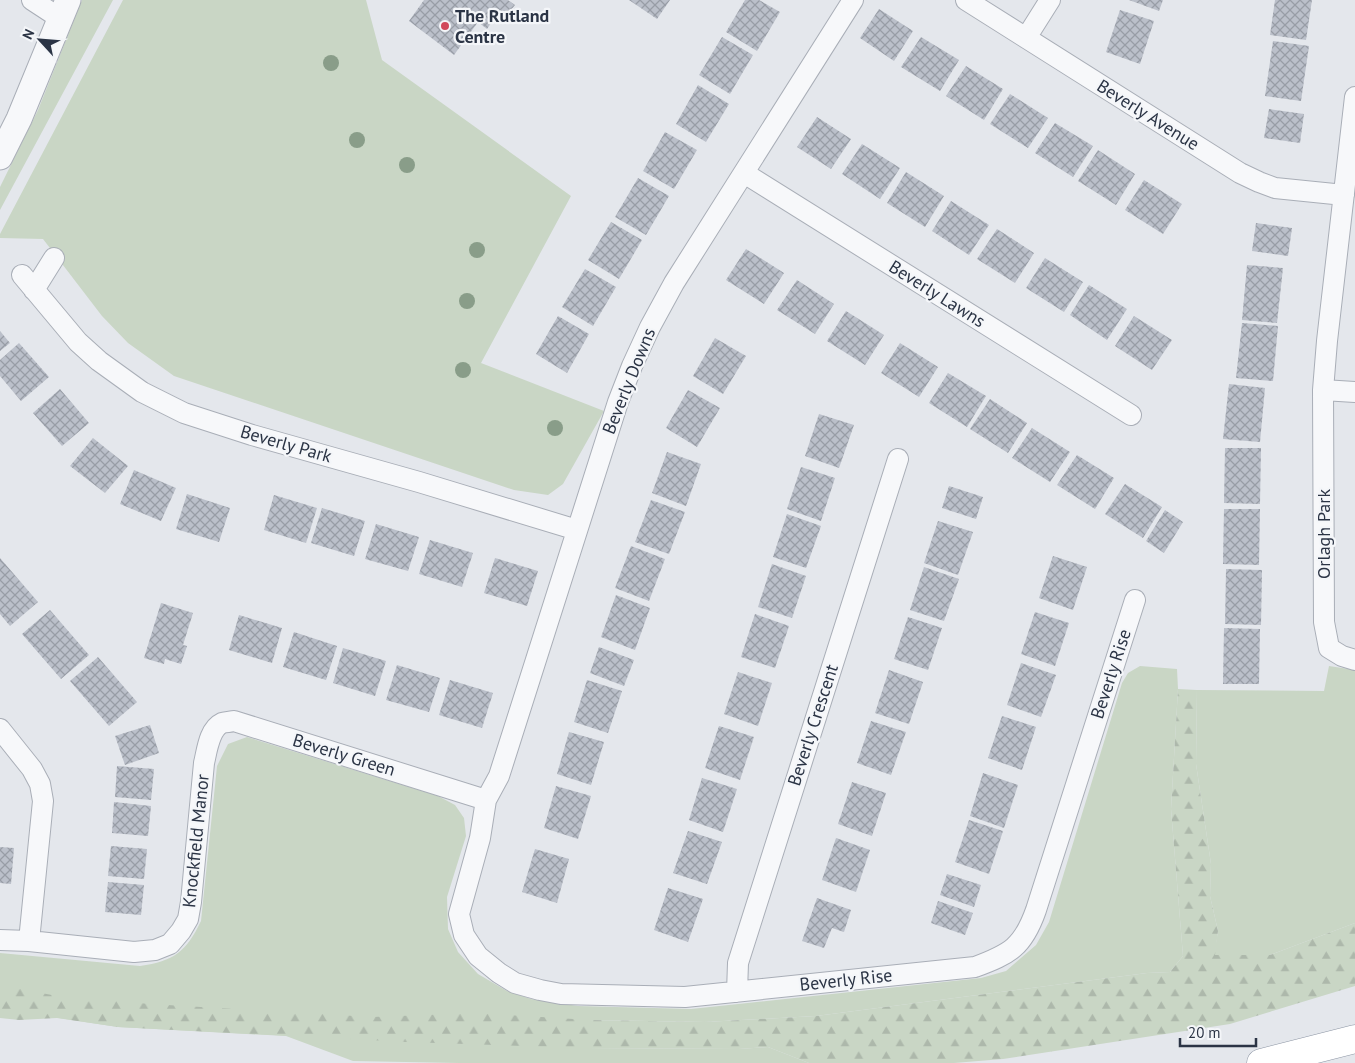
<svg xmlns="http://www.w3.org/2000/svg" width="1355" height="1063" font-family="'PT Sans',sans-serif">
	<defs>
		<pattern id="forest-firs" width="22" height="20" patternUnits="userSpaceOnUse" patternTransform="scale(1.25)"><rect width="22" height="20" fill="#c9d6c5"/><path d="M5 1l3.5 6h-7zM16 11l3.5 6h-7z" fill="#adb8ab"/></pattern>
		<pattern id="building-cross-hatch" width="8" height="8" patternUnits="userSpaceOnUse" patternTransform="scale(1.25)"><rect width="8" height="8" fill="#bbc0ca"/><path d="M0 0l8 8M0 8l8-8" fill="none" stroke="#989da6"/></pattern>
	</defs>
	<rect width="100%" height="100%" fill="#e4e7ec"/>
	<path fill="#c9d6c5" d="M82 0H113L0 210V187L38 110Z
		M123 0H366L382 60 571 196 481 363 604 411 563 484 548 495 514 490 174 376 128 343 102 316 43 239 0 238V234Z
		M1140 666 1177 669 1178 689 1171 809 1183 956 1170 972 1147 973 816 1016 705 1022 589 1020 587 1048 739 1049 768 1047 809 1063H459L353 1061 286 1036 118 1027 0 1009V953L140 966C174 961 186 952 201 921L217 766 228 744 247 737 438 796 455 805 464 818 466 836 447 897 448 929 458 952 478 974 507 991 531 999 578 1006 691 1009 981 978 1006 971 1036 945 1049 922 1122 683 1128 673Z
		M1329 666 1355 670V923L1270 955H1214L1218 931 1210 896 1211 864 1196 764 1197 690 1324 691Z"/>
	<path fill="url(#forest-firs)" d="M1178 689 1197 690 1196 764 1211 864 1210 896 1218 931 1215 955H1270L1355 923V986L1230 1024 1003 1059 954 1063H809L768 1047 739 1049 586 1048 407 1042 118 1027 57 1018 19 1020 0 1018V985L57 996 150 1004 372 1017 478 1013 589 1020 705 1022 816 1016 1147 973 1170 972 1183 956 1171 809Z"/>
	<path fill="url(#building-cross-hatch)" d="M424 0H508L515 5 507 15 500 10 487 29 478 22 454 55 409 21Z
		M629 0H670L657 19Z
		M745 0H759L780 12 757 51 726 32Z
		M1129 0H1163L1159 11Z
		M1275 0H1312L1306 40 1270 35Z
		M879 9 913 31 894 61 860 38Z
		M1120 10 1154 21 1140 64 1106 52Z
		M722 37 753 55 730 94 699 75Z
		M921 37 959 60 940 91 901 67Z
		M1273 41 1309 46 1301 101 1265 96Z
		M966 66 1003 89 984 120 946 96Z
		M698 85 729 104 706 142 676 124Z
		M1010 94 1048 118 1028 148 990 124Z
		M1269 109 1304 114 1300 143 1264 138Z
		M817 117 851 139 831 169 797 147Z
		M1055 123 1093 146 1073 177 1035 153Z
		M665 132 697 150 674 189 643 171Z
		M862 144 900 168 880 199 842 174Z
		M1098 150 1135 174 1116 205 1078 181Z
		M906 172 944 196 925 227 887 203Z
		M638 178 669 196 646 235 615 217Z
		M1144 180 1182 204 1163 234 1125 210Z
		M951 201 989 225 969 255 932 231Z
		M611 222 642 240 619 279 588 260Z
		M1256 223 1292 228 1288 256 1252 251Z
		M997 229 1034 253 1015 283 977 259Z
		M746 249 784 273 764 304 726 280Z
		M1045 258 1083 282 1064 312 1026 288Z
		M1247 265 1283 268 1277 323 1242 320Z
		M585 269 616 287 593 326 562 307Z
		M797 280 834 304 815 334 777 310Z
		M1089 285 1127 309 1107 340 1070 315Z
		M846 311 884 335 865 365 827 341Z
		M558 316 589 334 567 373 536 354Z
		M1134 316 1172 340 1152 370 1115 346Z
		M1242 323 1278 326 1273 381 1236 378Z
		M0 331 10 343 0 351Z
		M715 338 746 356 723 394 693 376Z
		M19 343 49 377 21 401 0 376V360Z
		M900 343 938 367 919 397 881 373Z
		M948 373 986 396 967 427 929 403Z
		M1229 384 1265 388 1260 442 1223 439Z
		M60 389 89 423 62 446 33 413Z
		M688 390 720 408 697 447 666 428Z
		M990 399 1027 423 1008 453 970 429Z
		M819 414 854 425 839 468 805 456Z
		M1032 428 1070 452 1050 482 1012 458Z
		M93 438 128 466 105 493 70 466Z
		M1225 448H1261L1260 504 1224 503Z
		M667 452 701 464 686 506 652 493Z
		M1077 455 1114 478 1095 509 1057 485Z
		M801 467 835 478 821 521 787 509Z
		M134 470 176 488 161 521 120 504Z
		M1125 484 1162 507 1143 538 1105 514Z
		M949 486 983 497 976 519 942 508Z
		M187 494 230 508 219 542 176 529Z
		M274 495 317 508 306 543 264 530Z
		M651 500 685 512 669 554 635 542Z
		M322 508 365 521 354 556 311 543Z
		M1224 509H1260L1259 565 1223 564Z
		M1165 510 1183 522 1164 553 1146 541Z
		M787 514 821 526 806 568 773 557Z
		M938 521 973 532 958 575 924 563Z
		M376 524 419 537 408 571 365 559Z
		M430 540 473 553 462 587 419 574Z
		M631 546 665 559 649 601 615 588Z
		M1053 556 1087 567 1073 610 1039 598Z
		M0 558 38 602 10 626 0 614Z
		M495 558 538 571 527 606 484 593Z
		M772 564 806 576 792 618 758 607Z
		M924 567 959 579 944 621 910 610Z
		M1226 569 1262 570 1261 625 1225 624Z
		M616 595 650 608 635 650 601 637Z
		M161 603 193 613 183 645 187 646 181 664 165 659 164 664 144 658Z
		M50 610 89 655 61 679 22 634Z
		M1035 612 1069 623 1055 666 1021 654Z
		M755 614 789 626 775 668 741 657Z
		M239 615 282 628 272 663 229 650Z
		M908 617 942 628 928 670 894 659Z
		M1224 628 1260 629 1259 684H1223Z
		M294 632 337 646 326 680 283 667Z
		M599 647 634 660 624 686 590 673Z
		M343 648 386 661 375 696 333 683Z
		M98 657 137 702 109 726 70 681Z
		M1021 663 1056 675 1041 717 1007 705Z
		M397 665 440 678 429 712 386 700Z
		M889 670 923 682 909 724 875 713Z
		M738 672 772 683 758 726 724 714Z
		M450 680 493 693 482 728 439 715Z
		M587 680 622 691 608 733 574 722Z
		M1002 716 1036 727 1022 770 988 758Z
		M871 721 906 732 891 775 857 763Z
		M150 725 159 753 125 765 115 736Z
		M719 726 754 737 740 780 705 768Z
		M569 732 604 742 591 785 557 774Z
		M117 766 154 769 151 800 115 797Z
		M983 773 1018 785 1004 828 970 816Z
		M702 778 737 789 723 832 689 820Z
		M852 782 886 793 872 836 838 824Z
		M556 786 591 796 578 839 544 828Z
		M114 802 151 806 148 836 112 833Z
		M969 820 1003 831 989 874 955 862Z
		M688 831 722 842 707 884 673 873Z
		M836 838 870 850 856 892 822 880Z
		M111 846 147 849 144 879 108 876Z
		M0 847 14 848 11 884 0 883Z
		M535 849 569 859 557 903 522 892Z
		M947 874 981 885 974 907 940 895Z
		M108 882 144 885 141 915 105 912Z
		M668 888 703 899 688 942 654 930Z
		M817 898 851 910 844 932 832 928 824 948 802 941Z
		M938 901 973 913 965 935 931 923Z"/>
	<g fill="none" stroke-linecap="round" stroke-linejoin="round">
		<defs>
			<path id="minor" d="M32 0 61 19
				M853 0 674 283 650 327 632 366 618 402 499 776 486 800 480 838 459 914 464 935 478 956 499 973 515 983 540 990 561 994 685 997 975 967C1010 954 1023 947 1036 910L1135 600
				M966 0 1240 173 1259 182 1275 188 1344 195
				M1026 38 1050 0
				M1355 97 1327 341 1323 390 1324 622 1329 648 1342 656 1355 660
				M744 173 1131 415
				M22 275 78 342 99 361 142 392 184 413 252 435 419 482 577 530
				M34 290 54 258
				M1323 390 1355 392
				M0 729 32 769 40 784 43 801 29 941
				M0 940 29 941 134 952 155 950 170 944 181 931 188 919 191 902 204 763C207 751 209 729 222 723 225 722 230 722 234 721L486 800
				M737 992 738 963 898 459"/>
			<path id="tertiary" d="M0 157 19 119 68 0"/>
			<path id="motorway" d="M1261 1063 1355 1039"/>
		</defs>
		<use href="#minor" stroke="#a9aeb7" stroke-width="22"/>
		<use href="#tertiary" stroke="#a9aeb7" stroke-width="27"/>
		<use href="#motorway" stroke="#8b94a3" stroke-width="29"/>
		<use href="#minor" stroke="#f7f8fa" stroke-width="20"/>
		<use href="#tertiary" stroke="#f7f8fa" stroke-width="25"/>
		<use href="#motorway" stroke="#fff" stroke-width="28"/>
	</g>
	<g fill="#899d89">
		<circle cx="331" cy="63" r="8"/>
		<circle cx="357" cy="140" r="8"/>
		<circle cx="407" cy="165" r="8"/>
		<circle cx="477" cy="250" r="8"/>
		<circle cx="467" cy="301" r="8"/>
		<circle cx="463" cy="370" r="8"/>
		<circle cx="555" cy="428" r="8"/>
	</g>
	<circle fill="#d1495b" stroke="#f4f6f9" stroke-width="2" cx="445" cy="26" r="5"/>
	<g text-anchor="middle" stroke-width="4.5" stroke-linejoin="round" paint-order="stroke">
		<g font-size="18" font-weight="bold" fill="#2b3445" stroke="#f4f6f9" text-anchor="start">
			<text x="455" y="22">The Rutland<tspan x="455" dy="21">Centre</tspan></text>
		</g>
		<g font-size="18" fill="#2b3445" stroke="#f4f6f9">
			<text transform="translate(1148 115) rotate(32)" y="6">Beverly Avenue</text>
			<text transform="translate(937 294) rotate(32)" y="6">Beverly Lawns</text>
			<text transform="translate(629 381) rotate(-68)" y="6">Beverly Downs</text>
			<text transform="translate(286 444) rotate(16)" y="6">Beverly Park</text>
			<text transform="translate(1324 534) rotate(-90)" y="6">Orlagh Park</text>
			<text transform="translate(1111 674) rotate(-72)" y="6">Beverly Rise</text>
			<text transform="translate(813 725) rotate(-72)" y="6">Beverly Crescent</text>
			<text transform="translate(344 755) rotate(17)" y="6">Beverly Green</text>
			<text transform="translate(196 841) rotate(-84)" y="6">Knockfield Manor</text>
			<text transform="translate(846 980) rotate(-6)" y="6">Beverly Rise</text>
		</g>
	</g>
	<g transform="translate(40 40) rotate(296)" stroke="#f4f6f9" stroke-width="4" paint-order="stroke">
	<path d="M0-4L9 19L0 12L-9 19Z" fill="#2b3445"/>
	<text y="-8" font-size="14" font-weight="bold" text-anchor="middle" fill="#2b3445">N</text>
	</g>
	<path d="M1180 1038v8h76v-8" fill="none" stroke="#2b3445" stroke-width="2.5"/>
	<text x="1188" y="1038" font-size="15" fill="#2b3445" stroke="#f4f6f9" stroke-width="4" paint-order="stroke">20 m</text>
</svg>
